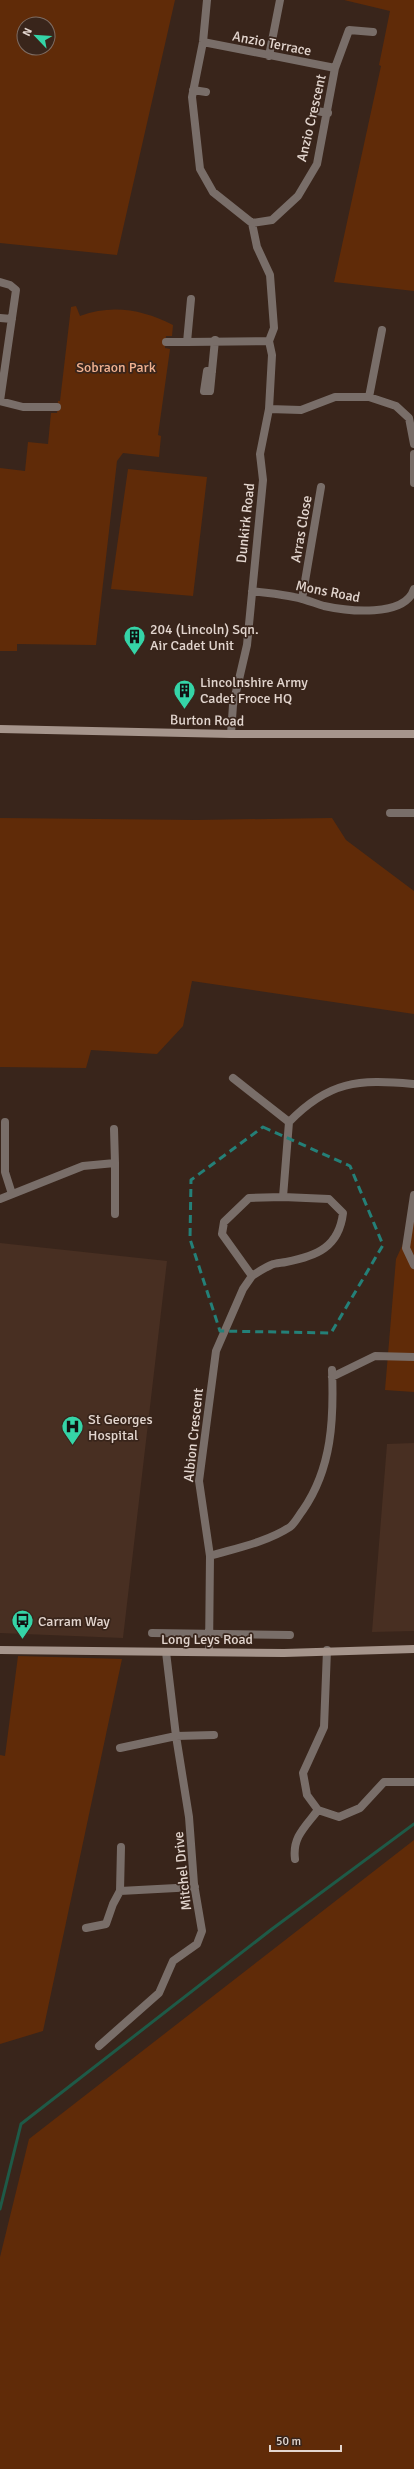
<svg xmlns="http://www.w3.org/2000/svg" width="414" height="2469" font-family="Signika,sans-serif">
	<rect width="100%" height="100%" fill="#39251b"/>
	<path fill="#482f22" d="M0 1243 167 1261 123 1638 0 1633Z
		M414 1443V1631L372 1632 387 1444Z"/>
	<path fill="#602b08" fill-rule="evenodd" d="M0 0H175L117 255 0 243ZM24 24H48V48H24Z
		M344 0H414V291L334 282 381 66 379 65 390 11Z
		M76 306 80 316C113 304 143 310 173 325L172 336H166L165 348 170 349 158 435 161 436 159 457 123 453 117 461 96 645 17 644V651H0V468L25 471 28 442 48 444 51 413H57L58 401H60L71 307Z
		M128 469 207 477 193 596 111 589Z
		M0 818 196 820 332 818 346 840 414 891V1014L192 981 183 1026 157 1054 91 1050 86 1068 0 1067Z
		M414 1220V1392L385 1390 396 1259Z
		M18 1656 122 1659 43 2031 0 2044V1755L5 1756Z
		M414 1840V2469H0V2257L29 2139Z"/>
	<g fill="none" stroke-linecap="round" stroke-linejoin="round">
		<path stroke="#1e5a47" stroke-width="3" d="M0 2209 21 2124 272 1929 414 1824"/>
		<path stroke="#796e69" stroke-width="8" d="M207 0 203 42 192 97 200 169 213 192 252 223 272 220 298 196 317 164 335 68 349 30 373 32
			M203 42 335 68
			M269 56 280 0
			M193 90 206 92
			M317 111 328 113
			M0 282 10 285 16 290 0 401
			M191 299 187 342 269 341
			M0 318 12 319
			M166 342H187
			M212 372 207 371 204 391H210L215 340
			M369 397 382 330
			M0 401 23 407H57
			M269 409 301 410 335 397H369L396 406 409 418 414 444
			M414 454V483
			M252 591C266 593 280 594 294 597 305 599 314 603 324 606 347 611 405 618 414 589
			M302 599 321 487
			M231 734 233 705 247 645 263 480 260 454 269 409 272 355 269 341 274 328 270 275 257 247 252 223
			M390 813H414
			M5 1122V1172L12 1194
			M289 1122C329 1081 358 1079 413 1084
			M115 1163V1214
			M414 1195 406 1248 414 1265
			M0 1199 83 1166 115 1163 114 1129
			M252 1276C258 1272 264 1268 271 1265 275 1263 281 1263 286 1262 317 1256 339 1247 343 1213L329 1199 283 1197
			M332 1377 375 1356 414 1357
			M210 1556C237 1548 267 1542 290 1527 295 1523 299 1515 303 1510 332 1468 334 1419 332 1370
			M152 1633 290 1635
			M327 1650 324 1727 303 1773 307 1795 318 1810 339 1817 360 1808 384 1782H414
			M209 1652 210 1556 199 1481 216 1351 243 1289 252 1276 222 1234 224 1222 249 1198 283 1197 289 1122 233 1078
			M120 1748 176 1736 214 1735
			M121 1847 120 1891 195 1887
			M295 1859C292 1837 306 1826 318 1810
			M86 1928 106 1924 113 1904 120 1891
			M99 2046 159 1993 173 1961 197 1944 202 1931 194 1884 189 1817 176 1736 166 1652"/>
		<path stroke="#a6958c" stroke-width="8" d="M0 729 231 734H414
			M0 1650 284 1653 414 1649"/>
	</g>
	<path fill="none" stroke="#248078" stroke-width="3" stroke-dasharray="8 5" stroke-linejoin="round" d="M263 1127 350 1166 383 1245 331 1333 220 1331 190 1239 191 1180Z"/>
	<defs>
		<symbol id="building-pin" viewBox="-11 -11 22 30"><path d="M0 17L-7.5 6A9.5 9.5 0 1 1 7.5 6Z" fill="#35d4a7" stroke="#39251b"/><path d="M-4-6H4V6H1V3H-1V6H-4ZM-2.5-4.3h1.7v1.8h-1.7ZM.8-4.3h1.7v1.8H.8ZM-2.5-1h1.7V.8h-1.7ZM.8-1h1.7V.8H.8Z" fill="#111"/></symbol>
		<symbol id="hospital-pin" viewBox="-11 -11 22 30"><path d="M0 17L-7.5 6A9.5 9.5 0 1 1 7.5 6Z" fill="#35d4a7" stroke="#39251b"/><path d="M-5-5h3v3.5h4V-5h3V5h-3V1.5h-4V5h-3Z" fill="#111"/></symbol>
		<symbol id="bus-pin" viewBox="-11 -11 22 30"><path d="M0 17L-7.5 6A9.5 9.5 0 1 1 7.5 6Z" fill="#35d4a7" stroke="#39251b"/><path d="M-5-6H5V4H4V6H2V4H-2V6H-4V4H-5ZM-3.5-4V0h7V-4ZM-3.5 1.2v1.5H-2V1.2ZM2 1.2v1.5H3.5V1.2Z" fill="#111"/></symbol>
	</defs>
	<g fill-rule="evenodd">
		<use href="#building-pin" x="122" y="624" width="25" height="34"/>
		<use href="#building-pin" x="172" y="678" width="25" height="34"/>
		<use href="#hospital-pin" x="60" y="1414" width="25" height="34"/>
		<use href="#bus-pin" x="10" y="1608" width="25" height="34"/>
	</g>
	<g text-anchor="middle" stroke-width="3.5" stroke-linejoin="round" paint-order="stroke">
		<g font-size="14" fill="#e3d6cf" stroke="#39251b">
			<text transform="translate(272 43) rotate(11)" y="5">Anzio Terrace</text>
			<text transform="translate(311 118) rotate(-77)" y="5">Anzio Crescent</text>
			<text transform="translate(245 523) rotate(-84)" y="5">Dunkirk Road</text>
			<text transform="translate(301 529) rotate(-80)" y="5">Arras Close</text>
			<text transform="translate(328 591) rotate(11)" y="5">Mons Road</text>
			<text transform="translate(207 720) rotate(1)" y="5">Burton Road</text>
			<text transform="translate(193 1435) rotate(-84)" y="5">Albion Crescent</text>
			<text x="207" y="1644">Long Leys Road</text>
			<text transform="translate(182 1871) rotate(-96)" y="5">Mitchel Drive</text>
		</g>
		<g font-size="14" fill="#f2b291" stroke="#39251b">
			<text x="116" y="372">Sobraon Park</text>
		</g>
		<g font-size="14" fill="#e3d6cf" stroke="#39251b" text-anchor="start">
			<text x="150" y="634">204 (Lincoln) Sqn.<tspan x="150" dy="16">Air Cadet Unit</tspan></text>
			<text x="200" y="687">Lincolnshire Army<tspan x="200" dy="16">Cadet Froce HQ</tspan></text>
			<text x="88" y="1424">St Georges<tspan x="88" dy="16">Hospital</tspan></text>
			<text x="38" y="1626">Carram Way</text>
		</g>
	</g>
	<g transform="translate(36 36) rotate(295)"><circle r="19" fill="#39251b" stroke="#7d6c63"/>
	<path d="M0-3L7 15L0 10L-7 15Z" fill="#35d4a7"/>
	<text y="-6" font-size="11" font-weight="bold" text-anchor="middle" fill="#e3d6cf">N</text>
	</g>
	<path d="M270 2445v6h71v-6" fill="none" stroke="#e3d6cf" stroke-width="2"/>
	<text x="276" y="2445" font-size="12" fill="#e3d6cf" stroke="#39251b" stroke-width="3" paint-order="stroke">50 m</text>
</svg>
